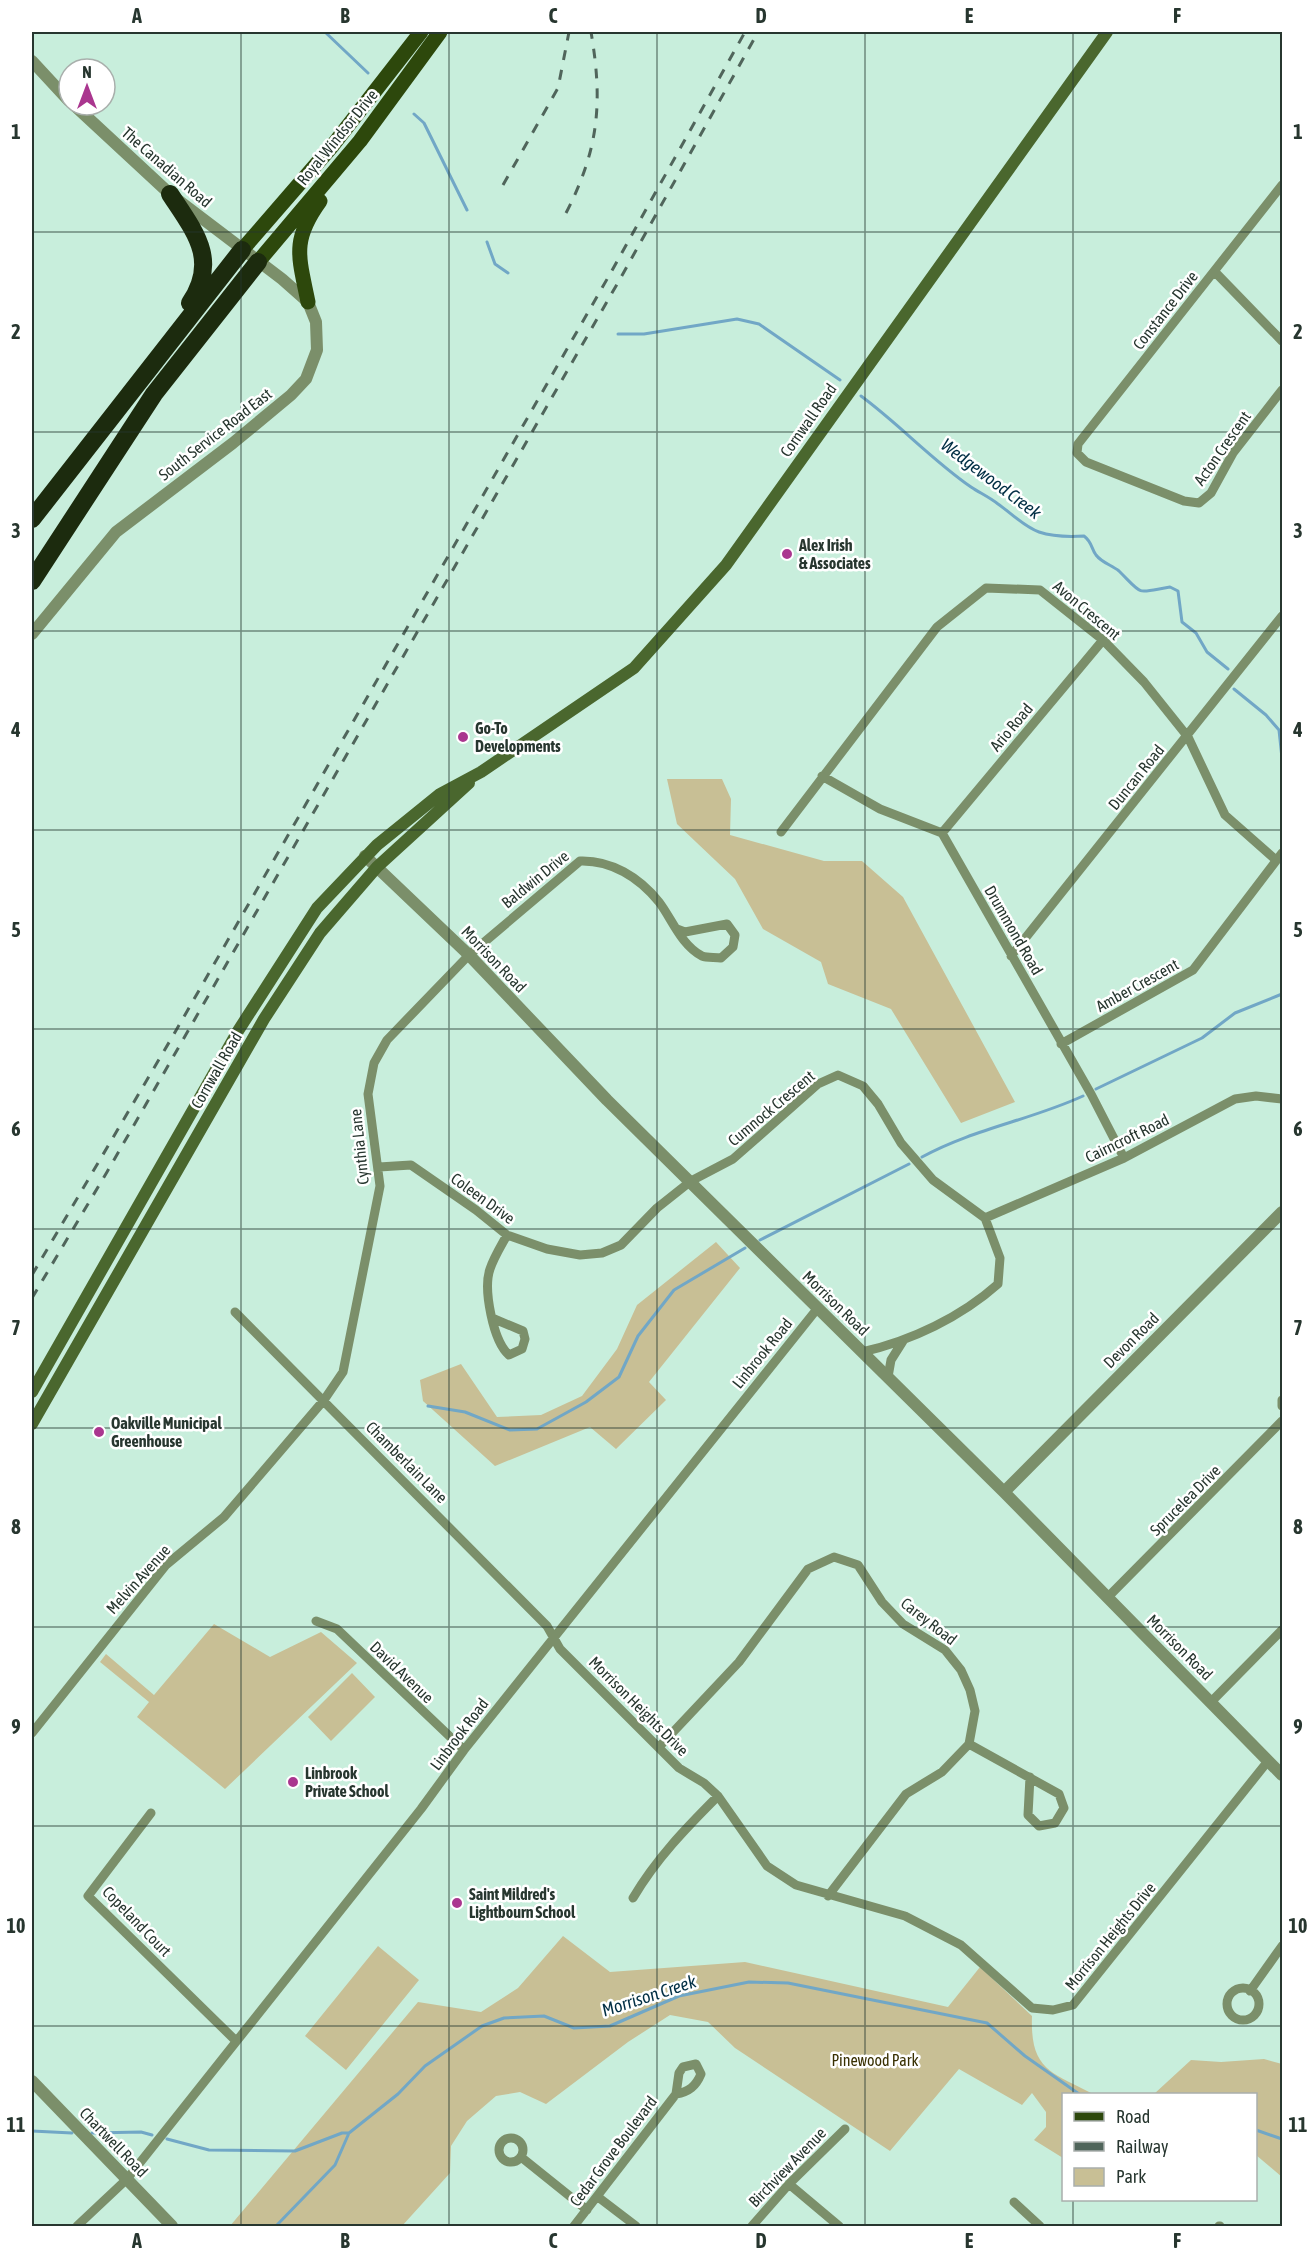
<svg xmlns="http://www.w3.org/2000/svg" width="1314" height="2258" font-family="'Asap Condensed',sans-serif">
	<rect width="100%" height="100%" fill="#c8eedc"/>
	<path fill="#c8bf95" d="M667 779H722L731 799 730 835 824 861H862L903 897 1015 1102 961 1123 891 1009 828 984 821 962 763 929 735 879 677 824Z
		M716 1242 740 1268 649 1382 666 1400 616 1449 590 1427 495 1466 423 1401 420 1380 461 1364 497 1417 541 1415 582 1396 617 1349 637 1305Z
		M214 1624 270 1657 321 1632 357 1663 225 1789 137 1717 149 1702 100 1662 106 1654 154 1695Z
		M352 1673 375 1697 331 1741 308 1717Z
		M563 1936 610 1972 745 1962 948 2007 980 1967 1032 2016C1030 2070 1051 2072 1093 2094H1064L1063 2158 1034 2140 1046 2127V2112L1032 2093 1022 2105 959 2069 890 2151 735 2048 708 2022 670 2015 628 2042 546 2104 520 2092 496 2096 467 2121 451 2146 450 2173 402 2226H230L418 2002 481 2012 518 1988Z
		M378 1946 419 1980 346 2070 305 2036Z
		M1264 2059 1282 2064V2177L1256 2155V2094H1154L1191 2060 1221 2062Z"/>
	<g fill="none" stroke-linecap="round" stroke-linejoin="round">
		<path stroke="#71a7c6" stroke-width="3" d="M325 32 368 73
			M414 114 424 123 467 210
			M487 242 495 264 508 273
			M618 334H644L737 319 759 324 840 380
			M861 396C899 424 932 460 971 487 980 493 989 497 998 504 1010 512 1024 527 1039 532 1054 537 1068 537 1084 536 1092 542 1091 548 1096 555 1102 563 1112 565 1119 571 1144 596 1135 593 1170 587L1178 591 1182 622 1196 633 1207 652 1228 669
			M1234 689 1266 715 1279 730 1282 758
			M1096 1089 1202 1038 1235 1013 1282 994
			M922 1157C973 1129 1031 1120 1083 1096
			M760 1240 909 1164
			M428 1406 465 1412 510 1430 537 1429 586 1402 619 1377 638 1336 674 1290 745 1248
			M1256 2130 1282 2139
			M32 2131 72 2133
			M92 2133 141 2132 152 2135
			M167 2139 209 2150 295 2151 342 2133H349
			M276 2226 335 2165 349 2133 398 2094 425 2066 482 2026 504 2018 544 2016 574 2028 610 2026 679 1996 749 1982 788 1983 987 2023 1025 2056 1079 2094"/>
		<path stroke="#7b8f6a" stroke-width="9" d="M1282 185 1078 444 1077 453 1086 462 1184 501 1199 503 1211 493 1233 453 1282 390
			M1215 272 1282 341
			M822 776 880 809 942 833 1091 1094 1124 1158
			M781 832 937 627 986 588 1040 590 1103 640 1144 682 1188 737 1225 815 1276 860
			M942 833 1103 640
			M1011 956 1282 616
			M1061 1044 1193 970 1282 853
			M379 1167 411 1165 476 1210 507 1235 547 1249 580 1255 602 1253 621 1245 657 1208 691 1181 733 1159 818 1084 838 1075 863 1086 878 1104 901 1143 933 1180 985 1218 1000 1258 998 1284C961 1317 911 1341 862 1352
			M985 1218 1124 1158 1235 1099 1256 1096 1282 1099
			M235 1312 547 1626 560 1649 679 1768 704 1783 718 1796 767 1866 796 1885 905 1916 961 1945 1032 2008 1053 2010 1073 2005 1268 1761
			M492 1318 523 1331 525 1339 522 1349 509 1355C493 1341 483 1289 490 1269 494 1257 501 1246 507 1235
			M888 1377 891 1360 903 1341
			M1282 1400V1406
			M1107 1598 1282 1421
			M316 1621 337 1629 464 1750
			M1211 1702 1282 1630
			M32 1733 166 1565 224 1517 324 1400 343 1372 380 1186 368 1094 374 1063 387 1040 469 955 580 861C611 860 639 877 659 902 672 919 681 945 702 956 707 958 715 957 721 958L733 947 735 935 727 924 685 932 677 929
			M969 1744 1059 1794 1064 1808 1055 1823 1039 1826 1028 1815 1030 1777
			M659 1747 739 1662 808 1569 834 1557 858 1565 882 1602 903 1624 945 1650 961 1670 970 1690 975 1711 969 1744 942 1772 906 1794 828 1896
			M151 1813 88 1896 235 2040
			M633 1898C656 1859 686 1828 718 1796
			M1227 2004a16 16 0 1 1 32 0a16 16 0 1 1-32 0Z
			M1250 1991 1282 1946
			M499 2150a12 12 0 1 1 24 0a12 12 0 1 1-24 0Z
			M521 2157 587 2210
			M789 2184 839 2226
			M598 2197 636 2226
			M1014 2202 1040 2226
			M77 2226 127 2179 421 1809 464 1750 817 1309
			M574 2226 676 2094 679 2073 683 2067 696 2064 701 2074C696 2086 689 2092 676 2094
			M752 2226 789 2184 845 2129
			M1219 2226H1220"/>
		<path stroke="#7b8f6a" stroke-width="12" d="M32 61 69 101
			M32 634 116 532 233 443 291 395 306 379 317 350 316 322 308 302 282 279 170 194 74 105
			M365 856 469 955 607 1100 1004 1492 1282 1775
			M1004 1492 1282 1212
			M32 2081 172 2226"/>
		<path stroke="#4a672e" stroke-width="12" d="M32 1392 238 1031 317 908 377 845 440 794 481 772 634 668 726 565 1107 32
			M32 1424 264 1019 320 933 377 867 469 783"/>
		<path stroke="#2d480c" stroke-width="15" d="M242 250 333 145 421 32
			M258 262 360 141 440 32
			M308 302C299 257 291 241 320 201"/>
		<path stroke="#1c2b0e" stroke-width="18" d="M170 194C195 232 219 260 190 303
			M32 519 242 250
			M32 581 154 394 258 262"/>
		<path stroke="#50655b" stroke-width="3" stroke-dasharray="10 10" stroke-linecap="butt" d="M503 185 558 88 569 32
			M566 213C599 149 603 102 591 32
			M32 1275 174 1034 610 274 745 32
			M32 1298 107 1172 620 279 758 32"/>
	</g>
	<path fill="none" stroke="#27362f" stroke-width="1.5" stroke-opacity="0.55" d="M241 32V2226M449 32V2226M657 32V2226M865 32V2226M1073 32V2094M32 232H1282M32 432H1282M32 631H1282M32 830H1282M32 1029H1282M32 1229H1282M32 1428H1282M32 1627H1282M32 1826H1282M32 2026H1282M1073 2200V2226"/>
	<g fill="#aa368f" stroke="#fff" stroke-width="2">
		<circle cx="787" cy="554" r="6"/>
		<circle cx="463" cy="737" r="6"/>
		<circle cx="99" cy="1432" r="6"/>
		<circle cx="293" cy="1782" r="6"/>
		<circle cx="457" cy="1903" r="6"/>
	</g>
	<g text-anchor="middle" stroke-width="5" stroke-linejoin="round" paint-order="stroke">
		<g font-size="16" fill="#27362f" stroke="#fff">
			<text transform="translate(337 137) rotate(-51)" y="6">Royal Windsor Drive</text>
			<text transform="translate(167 167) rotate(41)" y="6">The Canadian Road</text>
			<text transform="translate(1165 310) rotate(-52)" y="6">Constance Drive</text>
			<text transform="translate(808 420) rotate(-55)" y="6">Cornwall Road</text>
			<text transform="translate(215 434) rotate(-38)" y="6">South Service Road East</text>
			<text transform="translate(1222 448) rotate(-55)" y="6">Acton Crescent</text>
			<text transform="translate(1087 610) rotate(40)" y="6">Avon Crescent</text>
			<text transform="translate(1011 727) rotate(-50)" y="6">Ario Road</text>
			<text transform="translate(1136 777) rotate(-51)" y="6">Duncan Road</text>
			<text transform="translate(535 879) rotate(-39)" y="6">Baldwin Drive</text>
			<text transform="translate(1014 930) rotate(60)" y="6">Drummond Road</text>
			<text transform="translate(494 959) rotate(46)" y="6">Morrison Road</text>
			<text transform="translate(1137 985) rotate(-29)" y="6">Amber Crescent</text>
			<text transform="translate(216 1070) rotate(-60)" y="6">Cornwall Road</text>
			<text transform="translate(771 1108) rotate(-40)" y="6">Cumnock Crescent</text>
			<text transform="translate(1127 1138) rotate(-26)" y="6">Cairncroft Road</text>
			<text transform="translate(359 1147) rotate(-96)" y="6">Cynthia Lane</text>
			<text transform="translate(483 1198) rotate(36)" y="6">Coleen Drive</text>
			<text transform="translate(836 1303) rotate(44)" y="6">Morrison Road</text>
			<text transform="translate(1131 1340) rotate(-45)" y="6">Devon Road</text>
			<text transform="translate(762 1353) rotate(-51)" y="6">Linbrook Road</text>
			<text transform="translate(407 1462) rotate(45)" y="6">Chamberlain Lane</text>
			<text transform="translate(1185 1500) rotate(-45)" y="6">Sprucelea Drive</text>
			<text transform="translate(138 1579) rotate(-48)" y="6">Melvin Avenue</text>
			<text transform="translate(929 1621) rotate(38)" y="6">Carey Road</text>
			<text transform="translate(1180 1647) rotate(45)" y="6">Morrison Road</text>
			<text transform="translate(402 1672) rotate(44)" y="6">David Avenue</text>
			<text transform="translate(639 1706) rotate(45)" y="6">Morrison Heights Drive</text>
			<text transform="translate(459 1734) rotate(-53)" y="6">Linbrook Road</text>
			<text transform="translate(137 1921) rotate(46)" y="6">Copeland Court</text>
			<text transform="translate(1110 1936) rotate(-51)" y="6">Morrison Heights Drive</text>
			<text transform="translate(114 2142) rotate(46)" y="6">Chartwell Road</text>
			<text transform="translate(613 2151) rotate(-53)" y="6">Cedar Grove Boulevard</text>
			<text transform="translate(787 2167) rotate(-46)" y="6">Birchview Avenue</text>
		</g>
		<g font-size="16" font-weight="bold" fill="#27362f" stroke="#fff" text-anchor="start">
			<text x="799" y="551">Alex Irish<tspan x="799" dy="18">&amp; Associates</tspan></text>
			<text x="475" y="734">Go-To<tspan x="475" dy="18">Developments</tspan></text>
			<text x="111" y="1429">Oakville Municipal<tspan x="111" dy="18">Greenhouse</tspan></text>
			<text x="305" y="1779">Linbrook<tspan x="305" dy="18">Private School</tspan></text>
			<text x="469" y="1900">Saint Mildred's<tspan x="469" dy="18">Lightbourn School</tspan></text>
		</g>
		<g font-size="16" fill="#393002" stroke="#fff">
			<text x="875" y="2066">Pinewood Park</text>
		</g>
		<g font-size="18" font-style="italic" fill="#002e44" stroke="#fff">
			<text transform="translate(991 479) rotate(37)" y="6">Wedgewood Creek</text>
			<text transform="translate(649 1996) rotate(-18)" y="6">Morrison Creek</text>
		</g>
	</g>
	<rect width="1314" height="2258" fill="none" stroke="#ffffff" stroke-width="66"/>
	<rect x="1062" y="2093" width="195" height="108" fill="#ffffff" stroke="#a9afac" stroke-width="1.5"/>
	<rect x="1074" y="2112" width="30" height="9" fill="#2d480c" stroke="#a9afac" stroke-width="1.5"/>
	<text x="1116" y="2123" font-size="18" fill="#27362f">Road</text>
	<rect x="1074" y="2142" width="30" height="9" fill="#50655b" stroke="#a9afac" stroke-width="1.5"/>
	<text x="1116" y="2153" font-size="18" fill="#27362f">Railway</text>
	<rect x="1074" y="2168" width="30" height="18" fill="#c8bf95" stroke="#a9afac" stroke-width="1.5"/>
	<text x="1116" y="2183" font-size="18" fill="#27362f">Park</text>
	<g transform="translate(87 87)"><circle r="28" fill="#ffffff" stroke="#a9afac" stroke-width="1.5"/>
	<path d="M0-4.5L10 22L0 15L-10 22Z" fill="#aa368f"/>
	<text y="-9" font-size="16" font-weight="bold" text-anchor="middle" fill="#27362f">N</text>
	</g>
	<rect x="33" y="33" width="1248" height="2192" fill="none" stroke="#27362f" stroke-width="2"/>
	<g font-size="20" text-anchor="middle" font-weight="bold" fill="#27362f">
		<text x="137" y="23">A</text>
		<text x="345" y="23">B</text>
		<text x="553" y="23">C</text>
		<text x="761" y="23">D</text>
		<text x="969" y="23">E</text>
		<text x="1177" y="23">F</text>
		<text x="16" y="139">1</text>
		<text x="1298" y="139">1</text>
		<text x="16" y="339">2</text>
		<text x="1298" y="339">2</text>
		<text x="16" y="538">3</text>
		<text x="1298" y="538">3</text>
		<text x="16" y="737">4</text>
		<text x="1298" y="737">4</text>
		<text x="16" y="937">5</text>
		<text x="1298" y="937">5</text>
		<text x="16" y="1136">6</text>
		<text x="1298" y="1136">6</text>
		<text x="16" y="1335">7</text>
		<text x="1298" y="1335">7</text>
		<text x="16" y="1534">8</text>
		<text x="1298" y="1534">8</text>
		<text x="16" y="1734">9</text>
		<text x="1298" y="1734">9</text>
		<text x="16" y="1933">10</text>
		<text x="1298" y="1933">10</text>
		<text x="16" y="2132">11</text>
		<text x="1298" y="2132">11</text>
		<text x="137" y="2248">A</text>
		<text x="345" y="2248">B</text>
		<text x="553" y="2248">C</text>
		<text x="761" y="2248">D</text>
		<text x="969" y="2248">E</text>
		<text x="1177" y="2248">F</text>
	</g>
</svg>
